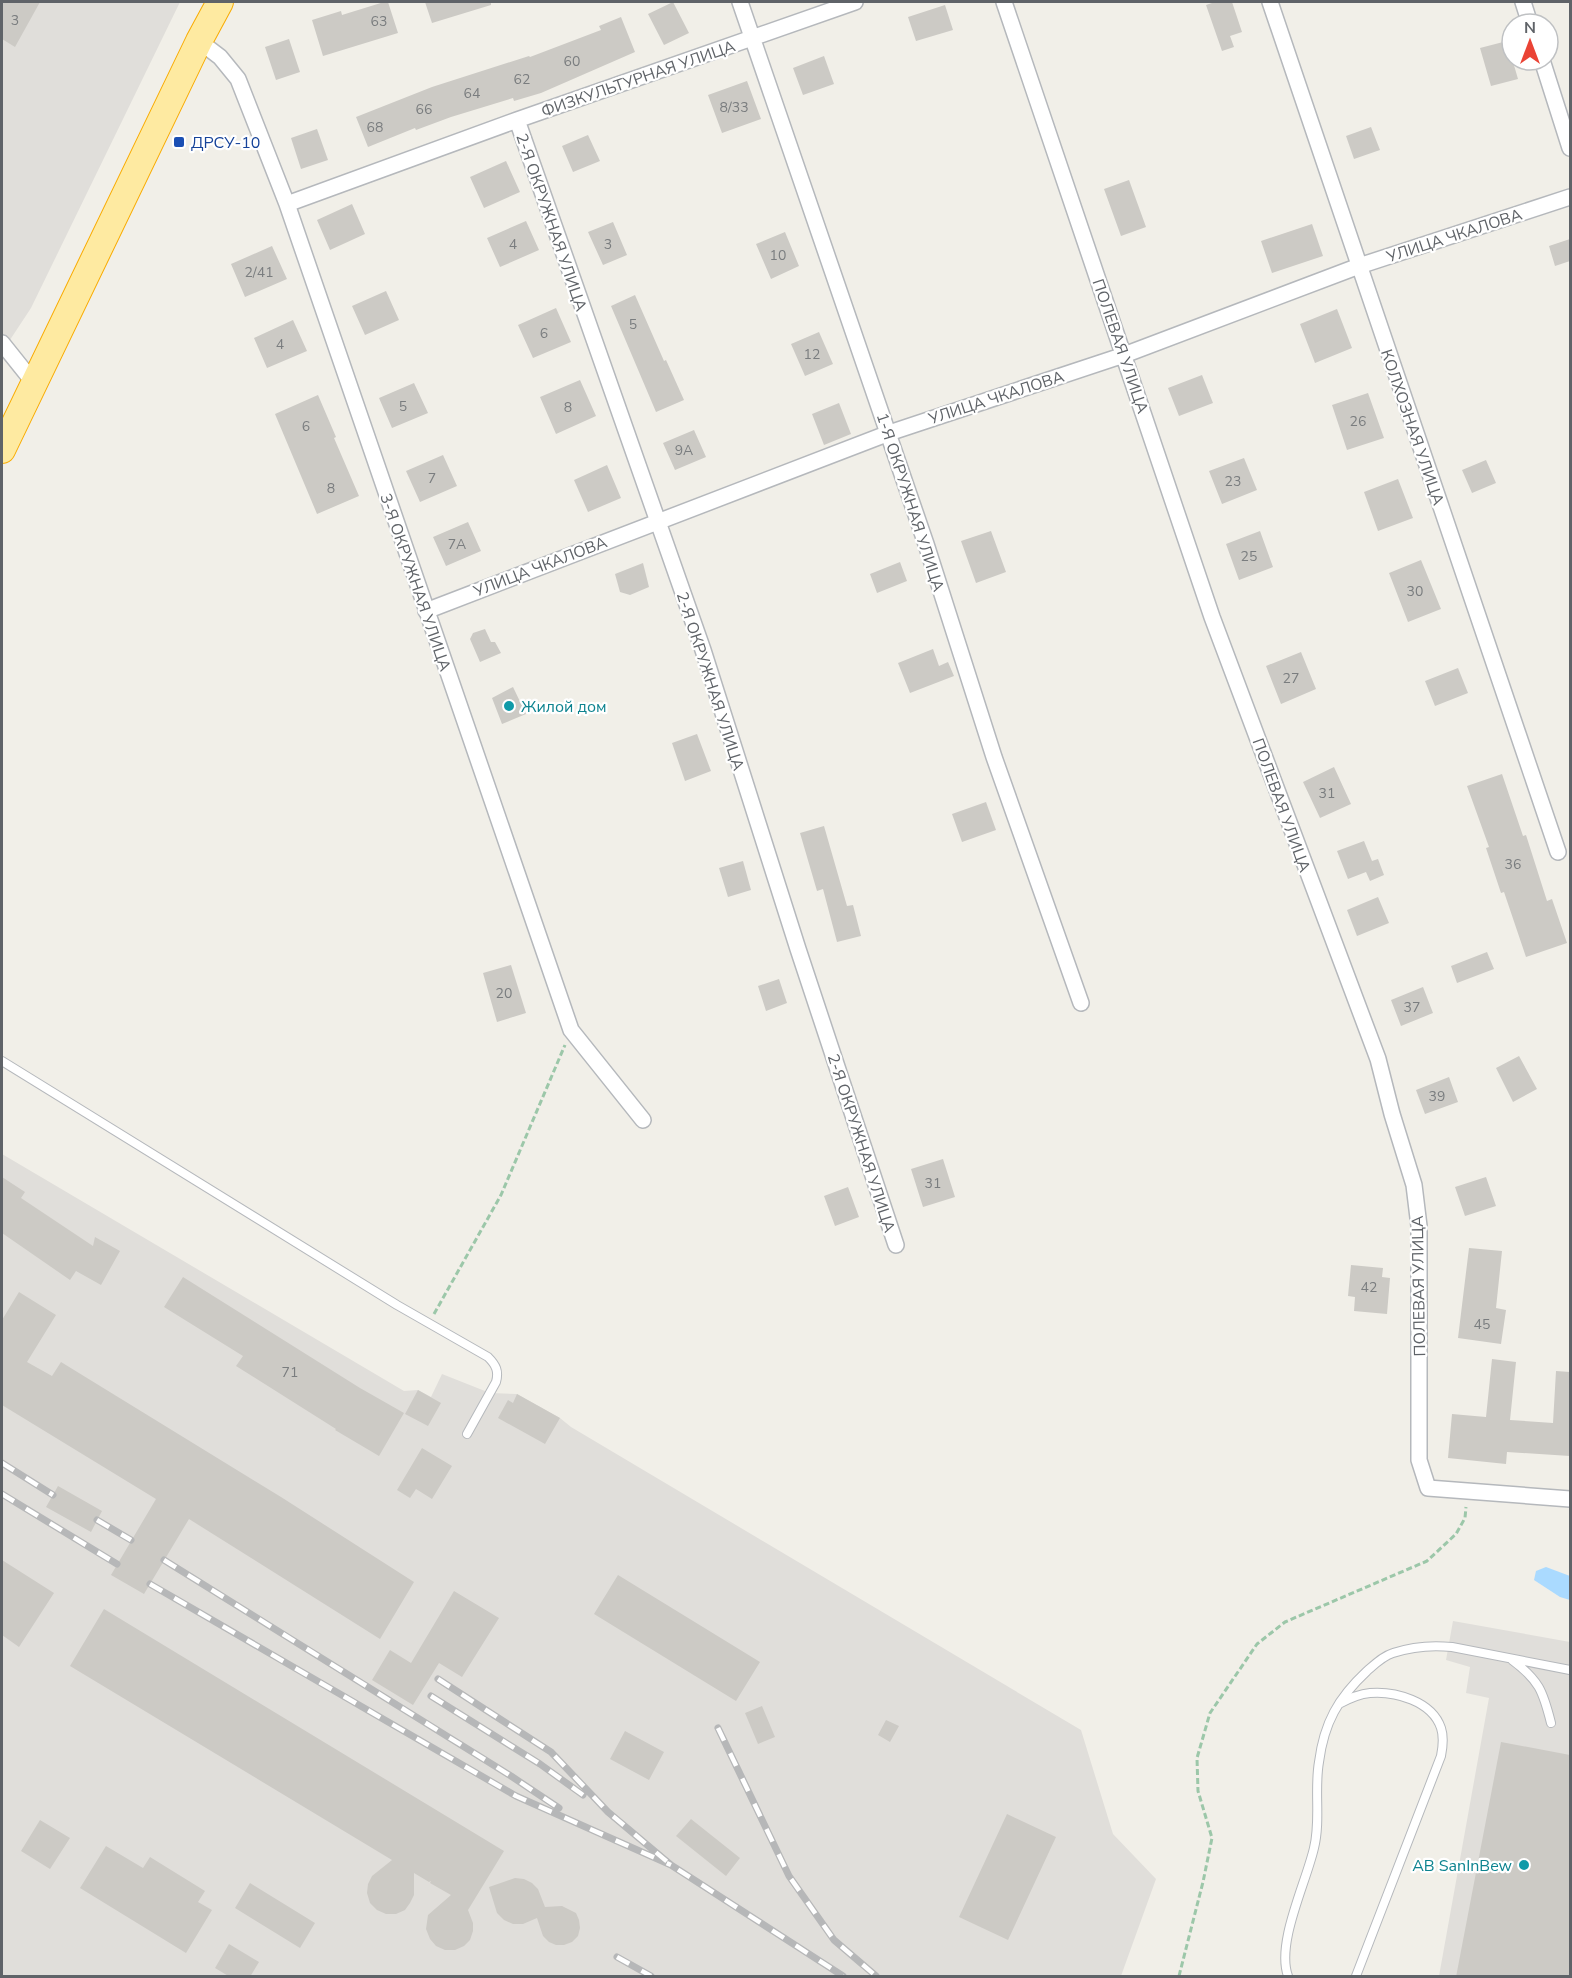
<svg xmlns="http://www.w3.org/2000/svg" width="1572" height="1978" font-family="'Nunito Sans',sans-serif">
	<rect width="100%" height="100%" fill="#f1efe8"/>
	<path fill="#e0deda" d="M2 2H180L31 308 2 352Z
		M2 1154 404 1391 418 1390 431 1397 442 1374 490 1393 517 1394 560 1418 571 1427 1081 1730 1113 1834 1156 1879 1121 1976H2Z
		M1453 1621 1570 1642V1976H1439L1489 1698 1466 1693 1470 1667 1446 1660Z"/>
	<path fill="#aadaff" d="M1546 1567 1570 1576V1600L1560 1597 1534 1580 1536 1571Z"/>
	<path fill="#cccac5" d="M2 2H40L15 47 2 39Z
		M384 2H388L398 33 323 56 312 20 341 11 342 15Z
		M425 2H491V5L432 23Z
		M673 2 689 33 664 45 648 14Z
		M1215 2H1232L1242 32 1230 36 1234 47 1222 51 1206 5Z
		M945 5 953 30 916 41 908 17Z
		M621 17 635 52 541 93 514 101 513 98 451 117 416 130 415 128 368 147 356 117 432 87 529 56 530 57 601 30 599 26Z
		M289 39 300 72 276 80 265 47Z
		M1507 41 1518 79 1491 86 1480 48Z
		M824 56 834 84 803 95 793 68Z
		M747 81 761 119 722 133 708 95Z
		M1371 127 1380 150 1354 159 1346 136Z
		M317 129 328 160 301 169 291 138Z
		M588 135 600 161 573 172 562 146Z
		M506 161 520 192 484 208 470 177Z
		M1129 180 1146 227 1121 236 1104 189Z
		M352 204 365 234 330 250 317 220Z
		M526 221 539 250 500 267 487 238Z
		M613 222 627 255 603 265 588 232Z
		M1312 224 1323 256 1272 273 1261 241Z
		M785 232 799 266 771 279 756 244Z
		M1570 239V261L1555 266 1549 246Z
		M272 246 287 279 245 297 231 264Z
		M386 291 399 320 365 335 352 306Z
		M635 295 664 361 666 360 684 400 656 412 611 306Z
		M556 308 571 342 533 358 518 325Z
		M1337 309 1352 348 1315 363 1300 324Z
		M293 320 307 351 267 368 254 338Z
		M819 332 833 364 805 376 791 344Z
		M1202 375 1213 403 1179 416 1168 388Z
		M580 380 596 416 556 434 540 397Z
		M414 383 428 413 392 428 379 398Z
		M1368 393 1384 438 1347 450 1332 405Z
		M318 395 336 437 334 438 359 496 317 514 275 414Z
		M839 403 851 434 824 445 812 414Z
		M694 430 706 457 675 470 663 443Z
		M443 455 457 486 420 502 406 471Z
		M1244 458 1257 490 1222 504 1209 471Z
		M1486 460 1496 483 1472 493 1462 470Z
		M607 465 621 498 588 512 574 480Z
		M1398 479 1413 518 1378 531 1364 492Z
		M468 522 481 551 446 566 433 537Z
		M991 531 1006 572 976 583 961 541Z
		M1260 531 1273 567 1239 580 1226 544Z
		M1421 560 1441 609 1408 622 1389 573Z
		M900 562 907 581 877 593 870 574Z
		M643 563 649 587 630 595 620 592 615 574Z
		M485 629 491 642H495L501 653 480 662 470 639 473 633Z
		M933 649 939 666 948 662 954 676 910 693 898 663Z
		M1301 652 1316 689 1281 704 1266 666Z
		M1458 668 1468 693 1435 706 1425 681Z
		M513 687 526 714 502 724 492 698Z
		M697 734 711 771 685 781 672 743Z
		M1334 767 1351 804 1320 818 1303 782Z
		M1502 774 1523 836 1526 835 1547 901 1552 899 1567 943 1526 957 1504 892 1501 893 1486 848 1489 847 1467 786Z
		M986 802 996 830 962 842 952 814Z
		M824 826 847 906 853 905 861 936 837 942 823 889 817 891 800 833Z
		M1364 841 1372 861 1378 859 1384 875 1370 881 1366 872 1348 879 1337 851Z
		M743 861 751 890 728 897 719 868Z
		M1378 897 1389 923 1357 936 1347 910Z
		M1487 952 1494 969 1457 983 1451 966Z
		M511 965 526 1013 497 1022 483 973Z
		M779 979 787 1003 766 1011 758 986Z
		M1423 987 1433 1013 1401 1026 1391 1000Z
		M1519 1056 1537 1089 1513 1102 1496 1068Z
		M1449 1077 1458 1102 1425 1114 1416 1090Z
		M943 1159 955 1197 923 1207 911 1169Z
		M2 1177 25 1192 21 1198 93 1246 95 1237 120 1251 101 1285 76 1271 70 1280 2 1233Z
		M1486 1177 1496 1206 1465 1216 1455 1187Z
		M848 1187 859 1217 835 1226 824 1196Z
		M1469 1248 1502 1251 1496 1308 1506 1310 1501 1344 1458 1338Z
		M1351 1265 1383 1268 1382 1277 1390 1278 1387 1314 1354 1311 1355 1297 1348 1296Z
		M183 1277 360 1388 404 1413 379 1456 335 1430 336 1429 236 1366 243 1356 164 1307Z
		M19 1292 56 1315 27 1362 52 1376 61 1362 281 1497 414 1582 380 1639 189 1519 144 1594 111 1575 156 1499 2 1405V1320Z
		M1492 1359 1516 1362 1510 1420 1553 1423 1556 1371 1570 1372V1456L1507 1452 1506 1464 1448 1458 1452 1414 1486 1417Z
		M418 1390 441 1403 428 1426 405 1414Z
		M517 1394 560 1418 545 1444 498 1418 508 1400 513 1403Z
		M422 1448 452 1466 432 1499 416 1489 410 1498 397 1490Z
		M58 1486 102 1511 91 1532 46 1507Z
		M2 1560 54 1593 19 1647 2 1635Z
		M618 1575 760 1662 736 1701 594 1614Z
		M454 1591 499 1618 462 1677 439 1663 413 1705 372 1680 390 1650 411 1663Z
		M104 1609 504 1851 468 1910 473 1923V1931L470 1940 464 1946 455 1950H445L436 1946 430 1939 426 1929 428 1915 451 1895 430 1883 431 1881 429 1882 414 1873V1895L410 1903 405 1910 396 1914H386L377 1910 370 1903 367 1893 368 1884 372 1876 392 1860 70 1666Z
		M762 1706 775 1737 758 1744 745 1713Z
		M886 1720 899 1726 890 1742 878 1735Z
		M625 1731 664 1752 649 1780 610 1759Z
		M1501 1742 1570 1755V1977H1456Z
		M1007 1814 1056 1837 1008 1940 959 1917Z
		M691 1819 740 1858 726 1876 676 1836Z
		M40 1820 70 1838 50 1869 21 1851Z
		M106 1846 143 1868 150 1857 205 1891 198 1902 212 1910 186 1953 80 1888Z
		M515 1878 524 1879 532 1883 538 1889 545 1907 562 1906 576 1913 579 1920 580 1928 578 1936 572 1942 564 1945H556L549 1942 543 1936 537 1918 523 1924H513L504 1920 497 1913 489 1887Z
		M250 1883 315 1923 300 1948 235 1908Z
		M229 1944 259 1962 250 1977H230L215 1968Z"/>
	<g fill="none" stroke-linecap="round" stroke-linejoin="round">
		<defs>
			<path id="service" d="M2 1061 397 1305 488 1357C496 1365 499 1371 496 1382L467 1434
				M1512 1660C1539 1680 1543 1691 1551 1723
				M1339 1704C1348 1699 1359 1694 1370 1693 1395 1691 1432 1701 1441 1728 1444 1737 1443 1746 1441 1756L1356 1976
				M1288 1976C1276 1943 1306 1883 1314 1848 1321 1820 1314 1790 1319 1762 1324 1723 1338 1698 1367 1671 1375 1664 1383 1656 1393 1653 1411 1647 1433 1645 1452 1647L1570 1670"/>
			<path id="minor" d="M740 2 926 544 994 757 1081 1003
				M1004 2 1212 617 1378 1059 1392 1114 1414 1185 1419 1226V1460L1428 1488 1570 1499
				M1270 2 1558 852
				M1523 2 1530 24
				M199 41 220 57 238 79 287 204 571 1030 643 1120
				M1542 60 1570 148
				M517 120 703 650 798 949 896 1245
				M287 204 517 120 855 2
				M2 343 34 383
				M426 611 889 433 1124 355 1359 266 1570 197"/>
			<path id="trunk" d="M2 450 199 41 220 2"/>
		</defs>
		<use href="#service" stroke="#b5b8bc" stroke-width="10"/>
		<use href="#minor" stroke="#b5b8bc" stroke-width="18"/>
		<use href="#trunk" stroke="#f9ab00" stroke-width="28"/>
		<path stroke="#9cc7a9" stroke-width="3" stroke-dasharray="6 3" stroke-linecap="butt" d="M434 1314 501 1195 565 1045
			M1179 1976 1203 1882 1212 1838 1198 1791 1197 1758 1210 1713 1257 1644 1285 1622 1427 1561 1456 1534 1465 1518 1466 1507"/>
		<use href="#service" stroke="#fff" stroke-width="8"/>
		<use href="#minor" stroke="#fff" stroke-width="15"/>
		<use href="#trunk" stroke="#feeaa1" stroke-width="26"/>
		<defs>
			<path id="rail" d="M2 1463 53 1495
				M2 1494 117 1564
				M97 1520 131 1540
				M164 1560 511 1776 559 1808
				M150 1584 516 1796 671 1865
				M438 1679 551 1752 608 1812 671 1865 843 1976
				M431 1696 540 1764 583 1795
				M718 1728 789 1876 834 1940 876 1976
				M617 1957 651 1976"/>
		</defs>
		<use href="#rail" stroke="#b6b7b8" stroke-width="7"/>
		<use href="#rail" stroke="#fff" stroke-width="4.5" stroke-dasharray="14" stroke-linecap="butt"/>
	</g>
	<rect fill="#1a4fb4" stroke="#fff" stroke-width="2" x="173" y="136" width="12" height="12" rx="3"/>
	<g fill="#0f9aa8" stroke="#fff" stroke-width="2">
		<circle cx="509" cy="706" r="6"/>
		<circle cx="1524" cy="1865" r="6"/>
	</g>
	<g text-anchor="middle" stroke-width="4.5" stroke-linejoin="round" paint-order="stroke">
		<g font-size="14" fill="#7a7d7f">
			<text x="15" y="25">3</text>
			<text x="379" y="26">63</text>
			<text x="572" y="66">60</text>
			<text x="522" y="84">62</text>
			<text x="472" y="98">64</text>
			<text x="734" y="112">8/33</text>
			<text x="424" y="114">66</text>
			<text x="375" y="132">68</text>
			<text x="513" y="249">4</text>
			<text x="608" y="249">3</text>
			<text x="778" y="260">10</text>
			<text x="259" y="277">2/41</text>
			<text x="633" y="329">5</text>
			<text x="544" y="338">6</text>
			<text x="280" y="349">4</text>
			<text x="812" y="359">12</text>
			<text x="403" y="411">5</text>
			<text x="568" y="412">8</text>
			<text x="1358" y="426">26</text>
			<text x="306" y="431">6</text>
			<text x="684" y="455">9А</text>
			<text x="432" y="483">7</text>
			<text x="1233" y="486">23</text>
			<text x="331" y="493">8</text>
			<text x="457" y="549">7А</text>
			<text x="1249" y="561">25</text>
			<text x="1415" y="596">30</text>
			<text x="1291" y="683">27</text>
			<text x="1327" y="798">31</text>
			<text x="1513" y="869">36</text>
			<text x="504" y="998">20</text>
			<text x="1412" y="1012">37</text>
			<text x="1437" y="1101">39</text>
			<text x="933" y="1188">31</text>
			<text x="1369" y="1292">42</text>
			<text x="1482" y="1329">45</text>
			<text x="290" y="1377">71</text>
		</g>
		<g font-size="16" fill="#5f6368" stroke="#fff">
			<text transform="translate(638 78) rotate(-19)" y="6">ФИЗКУЛЬТУРНАЯ УЛИЦА</text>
			<text transform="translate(552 222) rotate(71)" y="6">2-Я ОКРУЖНАЯ УЛИЦА</text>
			<text transform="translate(1454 235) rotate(-18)" y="6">УЛИЦА ЧКАЛОВА</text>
			<text transform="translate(1121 346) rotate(71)" y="6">ПОЛЕВАЯ УЛИЦА</text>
			<text transform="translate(996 397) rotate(-18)" y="6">УЛИЦА ЧКАЛОВА</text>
			<text transform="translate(1413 427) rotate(71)" y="6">КОЛХОЗНАЯ УЛИЦА</text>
			<text transform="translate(911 502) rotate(72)" y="6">1-Я ОКРУЖНАЯ УЛИЦА</text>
			<text transform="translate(540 566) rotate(-21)" y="6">УЛИЦА ЧКАЛОВА</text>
			<text transform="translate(416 582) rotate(71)" y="6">3-Я ОКРУЖНАЯ УЛИЦА</text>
			<text transform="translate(711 681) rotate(72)" y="6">2-Я ОКРУЖНАЯ УЛИЦА</text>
			<text transform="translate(1282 805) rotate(70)" y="6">ПОЛЕВАЯ УЛИЦА</text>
			<text transform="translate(862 1143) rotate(72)" y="6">2-Я ОКРУЖНАЯ УЛИЦА</text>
			<text transform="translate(1418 1286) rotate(-91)" y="6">ПОЛЕВАЯ УЛИЦА</text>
		</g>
		<g font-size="16" fill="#164399" stroke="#fff" text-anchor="start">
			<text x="191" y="148">ДРСУ-10</text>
		</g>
		<g font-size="16" fill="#0d838f" stroke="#fff" text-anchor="start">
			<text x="521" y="712">Жилой дом</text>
			<text x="1512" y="1871" text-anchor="end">AB SanInBew</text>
		</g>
	</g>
	<rect width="1572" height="1978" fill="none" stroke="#5f6368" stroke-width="6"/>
	<g transform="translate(1530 42)"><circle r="28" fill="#ffffff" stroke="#bfc1c3" stroke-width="1.5"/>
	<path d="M0-4.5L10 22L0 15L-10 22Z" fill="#ea4335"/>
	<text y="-9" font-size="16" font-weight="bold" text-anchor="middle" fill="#5f6368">N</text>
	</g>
</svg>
